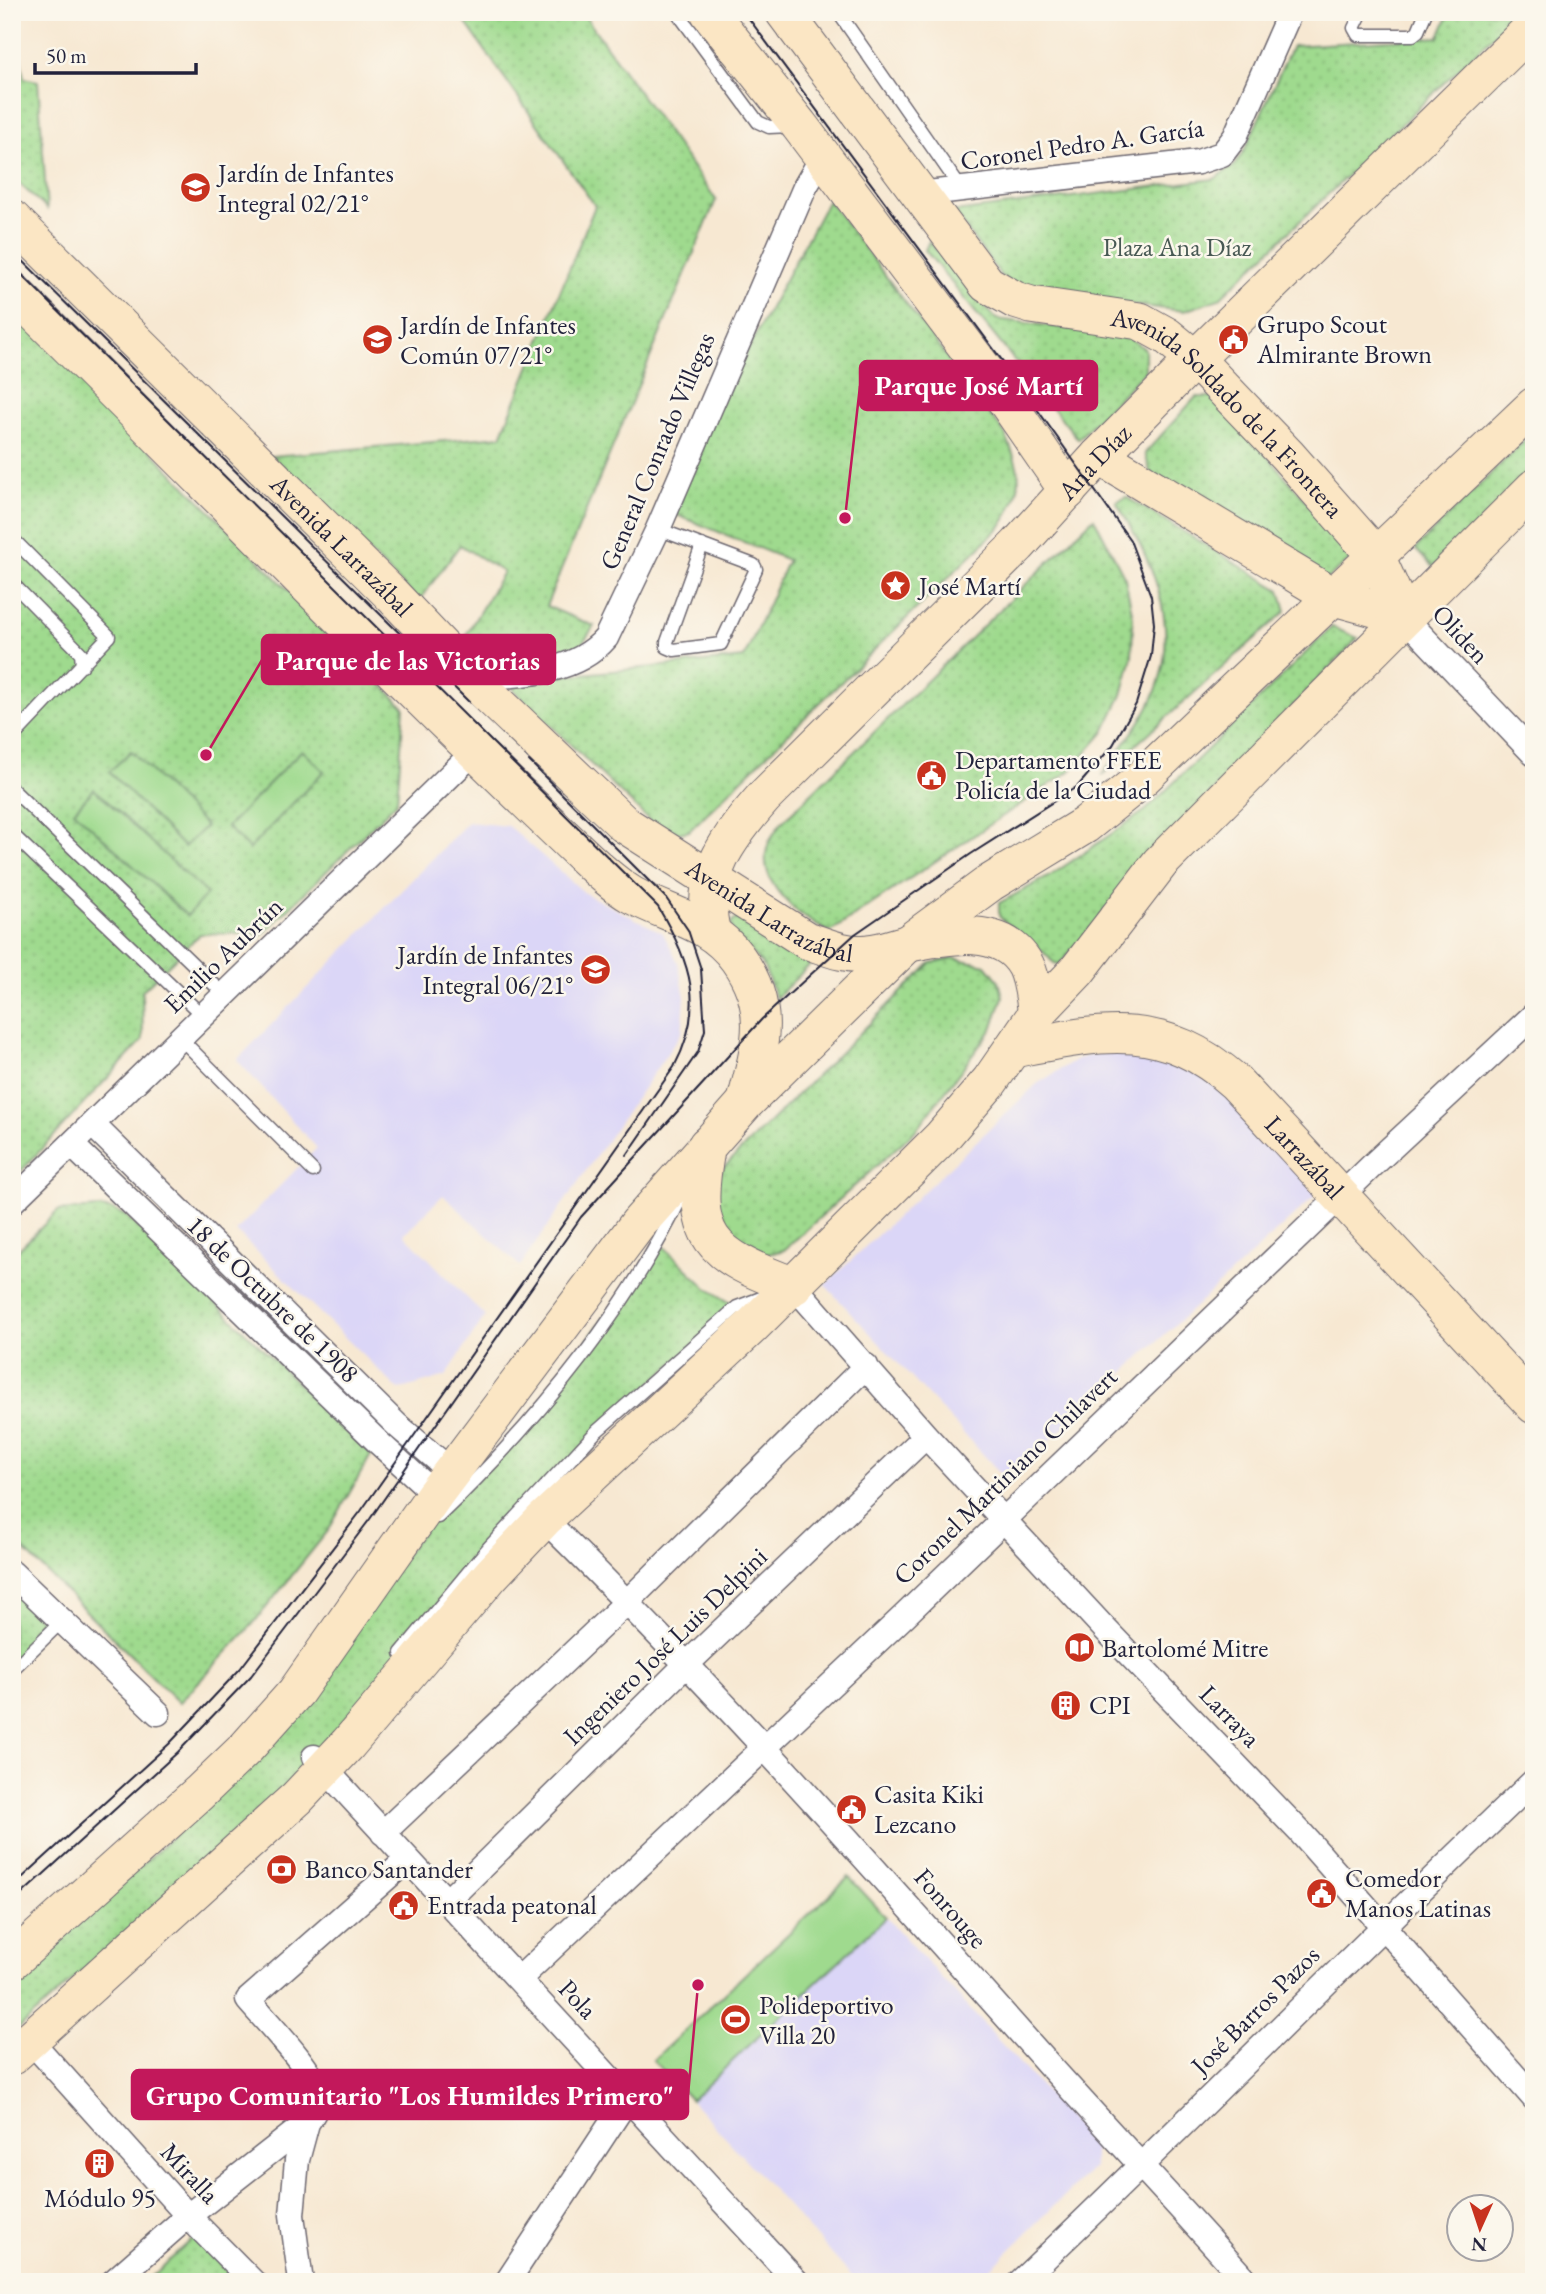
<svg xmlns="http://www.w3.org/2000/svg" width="1546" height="2294" font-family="'EB Garamond',serif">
	<defs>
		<pattern id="green-dots" width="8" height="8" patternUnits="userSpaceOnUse" patternTransform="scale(1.75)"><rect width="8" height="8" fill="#9fda8e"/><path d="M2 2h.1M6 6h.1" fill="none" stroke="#89bb7b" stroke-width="1.8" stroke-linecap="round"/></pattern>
	</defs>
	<rect width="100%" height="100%" fill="#fbf7ec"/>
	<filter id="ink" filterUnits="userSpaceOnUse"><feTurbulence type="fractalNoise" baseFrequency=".0143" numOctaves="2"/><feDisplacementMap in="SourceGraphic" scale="14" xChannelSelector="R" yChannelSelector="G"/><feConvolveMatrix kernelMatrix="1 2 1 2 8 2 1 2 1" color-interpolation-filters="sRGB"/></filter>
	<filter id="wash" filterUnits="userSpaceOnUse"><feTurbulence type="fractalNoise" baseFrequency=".00686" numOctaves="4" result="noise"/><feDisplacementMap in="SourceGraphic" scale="28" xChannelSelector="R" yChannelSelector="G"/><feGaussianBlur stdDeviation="1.57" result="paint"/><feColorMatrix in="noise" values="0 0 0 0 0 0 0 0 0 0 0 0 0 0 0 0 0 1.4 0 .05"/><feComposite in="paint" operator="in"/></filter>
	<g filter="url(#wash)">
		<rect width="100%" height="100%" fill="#f7e8d2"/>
		<path fill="#dbd6f7" d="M468 822 508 826 586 894 663 933 678 962 685 997 682 1032 520 1266 443 1195 404 1234 485 1316 446 1376 399 1390 236 1231 317 1148 237 1060Z
			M1112 1050 1145 1054 1186 1067 1218 1088 1317 1194 1007 1480 825 1285 1037 1084 1077 1059Z
			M886 1917 1094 2145V2167L977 2282H857L691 2100Z"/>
		<path fill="url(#green-dots)" stroke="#607e64" stroke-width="2" d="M12 12 24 78 38 81 47 209 12 177Z
			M458 12H582L716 200 546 606 594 626 580 647 564 659 482 666 462 642 503 572 460 545 419 601 271 456 501 436 595 206Z
			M1450 12H1518L1219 299 1184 311 1023 292 1004 280 954 212 1214 179 1234 166 1245 149 1292 46 1439 37Z
			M828 200 1005 434C1023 476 1025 486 1001 526L689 831 674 834 657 828 513 689 521 680 744 658 788 560 662 509Z
			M929 241 996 319 1126 336 1145 349V371L1078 439 925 250Z
			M23 322 404 707 397 802 259 938 254 933 200 934 142 991 143 1040 12 1181V334Z
			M1196 397H1217L1354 557 1326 580 1151 475 1145 453Z
			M1534 431V469L1433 567 1415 549Z
			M1126 497 1280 590 1286 611 1102 775C1117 753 1135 731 1148 708 1186 637 1156 565 1116 502Z
			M1094 518 1125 578 1133 617 1132 657 1122 695 1104 732 1070 771 830 932C800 918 753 882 769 842 772 836 777 829 781 823Z
			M1332 627 1358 638 1154 853 1059 965 1054 964C1039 943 1015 934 999 916V903L1050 876 1146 810Z
			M741 915 816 959 776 998 763 965 732 932 731 923Z
			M954 958 986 965 999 981 1003 997 992 1029 916 1130 784 1250 764 1255 731 1247 713 1190 720 1171 931 963Z
			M99 1208 114 1210 128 1217 371 1455 328 1531 252 1625 179 1703 12 1538V1256L58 1211Z
			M660 1243 708 1289 737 1307 596 1432 286 1786 12 2035V1982L210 1803 425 1529 500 1457Z
			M12 1589 47 1626 12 1661Z
			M197 2235 240 2282H146Z"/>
		<path fill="#9fda8e" stroke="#607e64" stroke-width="2" d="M302 750 324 771 249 849 227 827Z
			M131 751 206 826 184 847 109 772Z
			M94 789 207 894 187 916 74 811Z
			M849 1877 886 1917 691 2100 653 2060Z"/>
	</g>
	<g filter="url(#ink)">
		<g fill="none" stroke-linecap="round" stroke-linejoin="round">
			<defs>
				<path id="lane" d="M677 12 758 122 769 127 791 126
					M838 12 962 190
					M1362 12 1354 28 1358 35H1413L1418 31 1426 12
					M658 529 754 565 756 569 721 644 674 650 667 647V642L702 545
					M12 538 109 636 12 738
					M12 583 81 653 82 666
					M12 789 225 995
					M12 834 203 1016
					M181 1039 313 1171
					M438 1517C535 1424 623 1318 682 1196
					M401 1653 489 1547 596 1432 737 1307 766 1296
					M12 1670 61 1622"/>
				<path id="street" d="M919 194 1198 162 1222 154 1235 137 1290 12
					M1403 616 1534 754
					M471 678C518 675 574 675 606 638L658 529 805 187 823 156
					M93 1125 398 1426 452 1472
					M72 1145 379 1443 435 1494
					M12 1202 475 751
					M794 1286 926 1436 1105 1629 1301 1833 1534 2098
					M544 1519C722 1694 885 1881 1051 2067 1116 2139 1183 2210 1247 2282
					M12 1573 158 1713
					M314 1757 797 2282
					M383 1833 627 1602 866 1366
					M447 1901 687 1664 926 1436
					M519 1979 903 1617 1377 1161 1534 1015
					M30 2040 188 2216 253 2282
					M113 2282 188 2216 307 2123C313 2114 320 2104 318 2093 314 2070 265 2020 248 2000L408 1859
					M301 2282 292 2215 297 2160 307 2123
					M507 2282 628 2098
					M1020 2282C1194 2117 1360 1946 1534 1781"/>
				<g id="secondary">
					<path d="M709 12 799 125 991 379 1068 491"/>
					<path id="s1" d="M784 12 987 284 1015 300 1031 305 1140 321 1167 336 1195 359 1287 455 1376 556 1403 616"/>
					<path id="s2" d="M12 219 392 595 471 678 624 824 806 940C827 947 846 956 868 953 883 952 896 946 910 943 948 935 1004 924 1026 966 1033 980 1034 998 1037 1013"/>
					<path d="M12 290C204 480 391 673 587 859 601 872 615 885 632 895 670 916 711 921 738 959 773 1008 760 1047 746 1101"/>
					<path d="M1099 456 1334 597 1403 616"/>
					<path id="s3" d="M711 930C699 875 729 837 764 797L1018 545 1099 456 1195 359 1534 26"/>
					<path id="s4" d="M1013 1049C1101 1032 1161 1017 1235 1082L1534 1405"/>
					<path d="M707 1145C689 1239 709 1254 794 1286"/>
					<path d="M12 1961 199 1793 246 1748 296 1692 435 1494 638 1224 746 1102 907 944 990 883 1085 825 1136 784 1534 406"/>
					<path d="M12 2056 297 1798 348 1744 491 1575 544 1519 751 1327 942 1137 990 1081 1037 1013 1077 971 1160 863 1534 488"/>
				</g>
			</defs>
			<use href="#lane" stroke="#6d6770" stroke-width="15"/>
			<use href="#street" stroke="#6d6770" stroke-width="27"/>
			<use href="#secondary" stroke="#6d6770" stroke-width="39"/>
			<use href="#lane" stroke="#fff" stroke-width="12"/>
			<use href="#street" stroke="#fff" stroke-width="24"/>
			<use href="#secondary" stroke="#fbe6c4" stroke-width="37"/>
			<path stroke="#22223b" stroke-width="2" d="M12 250 469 702
				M12 265 658 907C691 962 706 1007 674 1067L361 1511 240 1669 169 1744 12 1887
				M529 761 666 898 688 930 701 969 705 1030 698 1052 627 1155
				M12 1903 178 1752 251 1676 370 1519 581 1217 762 1019 855 934 971 854 1078 786 1113 745 1136 704 1151 656 1154 624 1151 596 1130 540 1010 371 744 12"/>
		</g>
	</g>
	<defs>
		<symbol id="school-disc" viewBox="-11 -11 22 22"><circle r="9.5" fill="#c8321e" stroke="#fbf7ec"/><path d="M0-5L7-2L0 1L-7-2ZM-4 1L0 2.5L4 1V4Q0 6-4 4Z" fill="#fff"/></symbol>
		<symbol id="civic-disc" viewBox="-11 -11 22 22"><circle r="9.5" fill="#c8321e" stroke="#fbf7ec"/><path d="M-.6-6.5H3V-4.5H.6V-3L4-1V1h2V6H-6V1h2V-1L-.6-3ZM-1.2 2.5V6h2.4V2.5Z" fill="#fff"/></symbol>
		<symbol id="sight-disc" viewBox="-11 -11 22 22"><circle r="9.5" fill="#c8321e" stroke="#fbf7ec"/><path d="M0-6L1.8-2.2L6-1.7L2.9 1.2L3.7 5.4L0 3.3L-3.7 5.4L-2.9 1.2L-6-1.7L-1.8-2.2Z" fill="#fff"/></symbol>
		<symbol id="library-disc" viewBox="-11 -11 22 22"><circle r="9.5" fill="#c8321e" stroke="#fbf7ec"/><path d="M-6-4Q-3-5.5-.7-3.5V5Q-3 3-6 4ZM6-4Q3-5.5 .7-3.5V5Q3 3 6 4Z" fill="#fff"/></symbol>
		<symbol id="building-disc" viewBox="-11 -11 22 22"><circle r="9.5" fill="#c8321e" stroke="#fbf7ec"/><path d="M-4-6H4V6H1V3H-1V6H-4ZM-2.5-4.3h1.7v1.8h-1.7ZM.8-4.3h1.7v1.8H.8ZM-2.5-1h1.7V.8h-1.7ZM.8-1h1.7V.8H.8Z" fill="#fff"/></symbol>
		<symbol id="bank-disc" viewBox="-11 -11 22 22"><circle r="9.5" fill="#c8321e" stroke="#fbf7ec"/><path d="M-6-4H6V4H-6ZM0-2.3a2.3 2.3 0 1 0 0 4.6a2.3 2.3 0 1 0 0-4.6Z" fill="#fff"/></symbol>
		<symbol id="stadium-disc" viewBox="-11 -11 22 22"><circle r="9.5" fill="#c8321e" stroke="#fbf7ec"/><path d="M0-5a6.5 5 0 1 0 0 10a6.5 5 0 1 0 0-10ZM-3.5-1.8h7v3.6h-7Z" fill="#fff"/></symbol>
	</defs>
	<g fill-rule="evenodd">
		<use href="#school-disc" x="178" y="170" width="35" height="35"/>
		<use href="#civic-disc" x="1216" y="322" width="35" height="35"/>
		<use href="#school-disc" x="360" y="322" width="35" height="35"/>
		<use href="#sight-disc" x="878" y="568" width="35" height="35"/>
		<use href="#civic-disc" x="914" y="758" width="35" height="35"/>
		<use href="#school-disc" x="578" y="952" width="35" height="35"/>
		<use href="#library-disc" x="1062" y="1630" width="35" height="35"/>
		<use href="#building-disc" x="1048" y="1688" width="35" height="35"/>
		<use href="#civic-disc" x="834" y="1792" width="35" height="35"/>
		<use href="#bank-disc" x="264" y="1852" width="35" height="35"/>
		<use href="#civic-disc" x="1304" y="1876" width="35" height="35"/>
		<use href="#civic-disc" x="386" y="1888" width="35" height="35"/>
		<use href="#stadium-disc" x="718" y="2002" width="35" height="35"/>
		<use href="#building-disc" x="82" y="2146" width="35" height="35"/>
	</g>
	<g text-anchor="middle" stroke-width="5" stroke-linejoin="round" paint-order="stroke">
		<g font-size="26" fill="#22223b" stroke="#fbf7ec">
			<text transform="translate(1082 144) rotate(-8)" y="9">Coronel Pedro A. García</text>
			<text dy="9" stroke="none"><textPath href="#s1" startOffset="623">Avenida Soldado de la Frontera</textPath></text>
			<text transform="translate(657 451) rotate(-67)" y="9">General Conrado Villegas</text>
			<text dy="9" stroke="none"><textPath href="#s3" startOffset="620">Ana Díaz</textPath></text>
			<text dy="9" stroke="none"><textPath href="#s2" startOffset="464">Avenida Larrazábal</textPath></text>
			<text transform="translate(1461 634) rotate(47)" y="9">Oliden</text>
			<text dy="9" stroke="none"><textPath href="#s2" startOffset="1031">Avenida Larrazábal</textPath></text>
			<text transform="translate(223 955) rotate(-44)" y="9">Emilio Aubrún</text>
			<text dy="9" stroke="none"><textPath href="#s4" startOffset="338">Larrazábal</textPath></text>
			<text transform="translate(273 1299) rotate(44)" y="9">18 de Octubre de 1908</text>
			<text transform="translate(1005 1476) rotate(-44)" y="9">Coronel Martiniano Chilavert</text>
			<text transform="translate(665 1646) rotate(-44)" y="9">Ingeniero José Luis Delpini</text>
			<text transform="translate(1230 1716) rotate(46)" y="9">Larraya</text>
			<text transform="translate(951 1908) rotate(49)" y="9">Fonrouge</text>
			<text transform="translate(578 1999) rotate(47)" y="9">Pola</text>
			<text transform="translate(1255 2010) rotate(-45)" y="9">José Barros Pazos</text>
			<text transform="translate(190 2173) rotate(47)" y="9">Miralla</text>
		</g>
		<g font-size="26" fill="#22223b" stroke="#fbf7ec" text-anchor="start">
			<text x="218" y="182">Jardín de Infantes<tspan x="218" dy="30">Integral 02/21°</tspan></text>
			<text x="1257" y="333">Grupo Scout<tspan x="1257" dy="30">Almirante Brown</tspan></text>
			<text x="400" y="334">Jardín de Infantes<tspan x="400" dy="30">Común 07/21°</tspan></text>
			<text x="919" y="595">José Martí</text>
			<text x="955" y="769">Departamento FFEE<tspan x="955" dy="30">Policía de la Ciudad</tspan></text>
			<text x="573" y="964" text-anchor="end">Jardín de Infantes<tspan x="573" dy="30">Integral 06/21°</tspan></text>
			<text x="1102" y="1657">Bartolomé Mitre</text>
			<text x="1089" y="1714">CPI</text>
			<text x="874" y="1803">Casita Kiki<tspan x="874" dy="30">Lezcano</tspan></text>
			<text x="305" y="1878">Banco Santander</text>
			<text x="1345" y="1887">Comedor<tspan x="1345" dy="30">Manos Latinas</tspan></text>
			<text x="427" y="1914">Entrada peatonal</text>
			<text x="759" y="2014">Polideportivo<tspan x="759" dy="30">Villa 20</tspan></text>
			<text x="100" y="2207" text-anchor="middle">Módulo 95</text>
		</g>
		<g font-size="26" fill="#485954" stroke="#fbf7ec">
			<text x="1177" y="256">Plaza Ana Díaz</text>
		</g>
	</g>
	<path fill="none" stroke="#c2185b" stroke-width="2.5" d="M845 518L860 386M206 755L262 660M698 1985L688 2095"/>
	<g fill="#c2185b" stroke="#fbf7ec" stroke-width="2.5">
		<circle cx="845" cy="518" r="7"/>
		<circle cx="206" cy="755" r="7"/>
		<circle cx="698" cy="1985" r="7"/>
	</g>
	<g fill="#c2185b" stroke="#c2185b" stroke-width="2.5">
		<rect x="860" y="361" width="237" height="49" rx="7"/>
		<rect x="262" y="635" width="293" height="49" rx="7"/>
		<rect x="132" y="2070" width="556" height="49" rx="7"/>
	</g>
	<g font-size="28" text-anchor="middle" font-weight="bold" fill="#fff">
		<text x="979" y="395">Parque José Martí</text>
		<text x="408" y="670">Parque de las Victorias</text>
		<text x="410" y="2105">Grupo Comunitario "Los Humildes Primero"</text>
	</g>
	<rect width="1546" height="2294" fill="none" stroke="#fbf7ec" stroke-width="42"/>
	<g transform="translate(1480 2228) rotate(183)"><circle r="33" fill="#fbf7ec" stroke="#a4a2a5" stroke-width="2"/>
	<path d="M0-5L12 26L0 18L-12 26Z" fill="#c8321e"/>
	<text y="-10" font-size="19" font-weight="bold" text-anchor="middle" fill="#22223b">N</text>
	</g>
	<path d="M35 63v10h161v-10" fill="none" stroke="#22223b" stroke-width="3.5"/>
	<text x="46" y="63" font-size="21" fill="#22223b" stroke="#fbf7ec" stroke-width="5" paint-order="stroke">50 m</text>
</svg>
